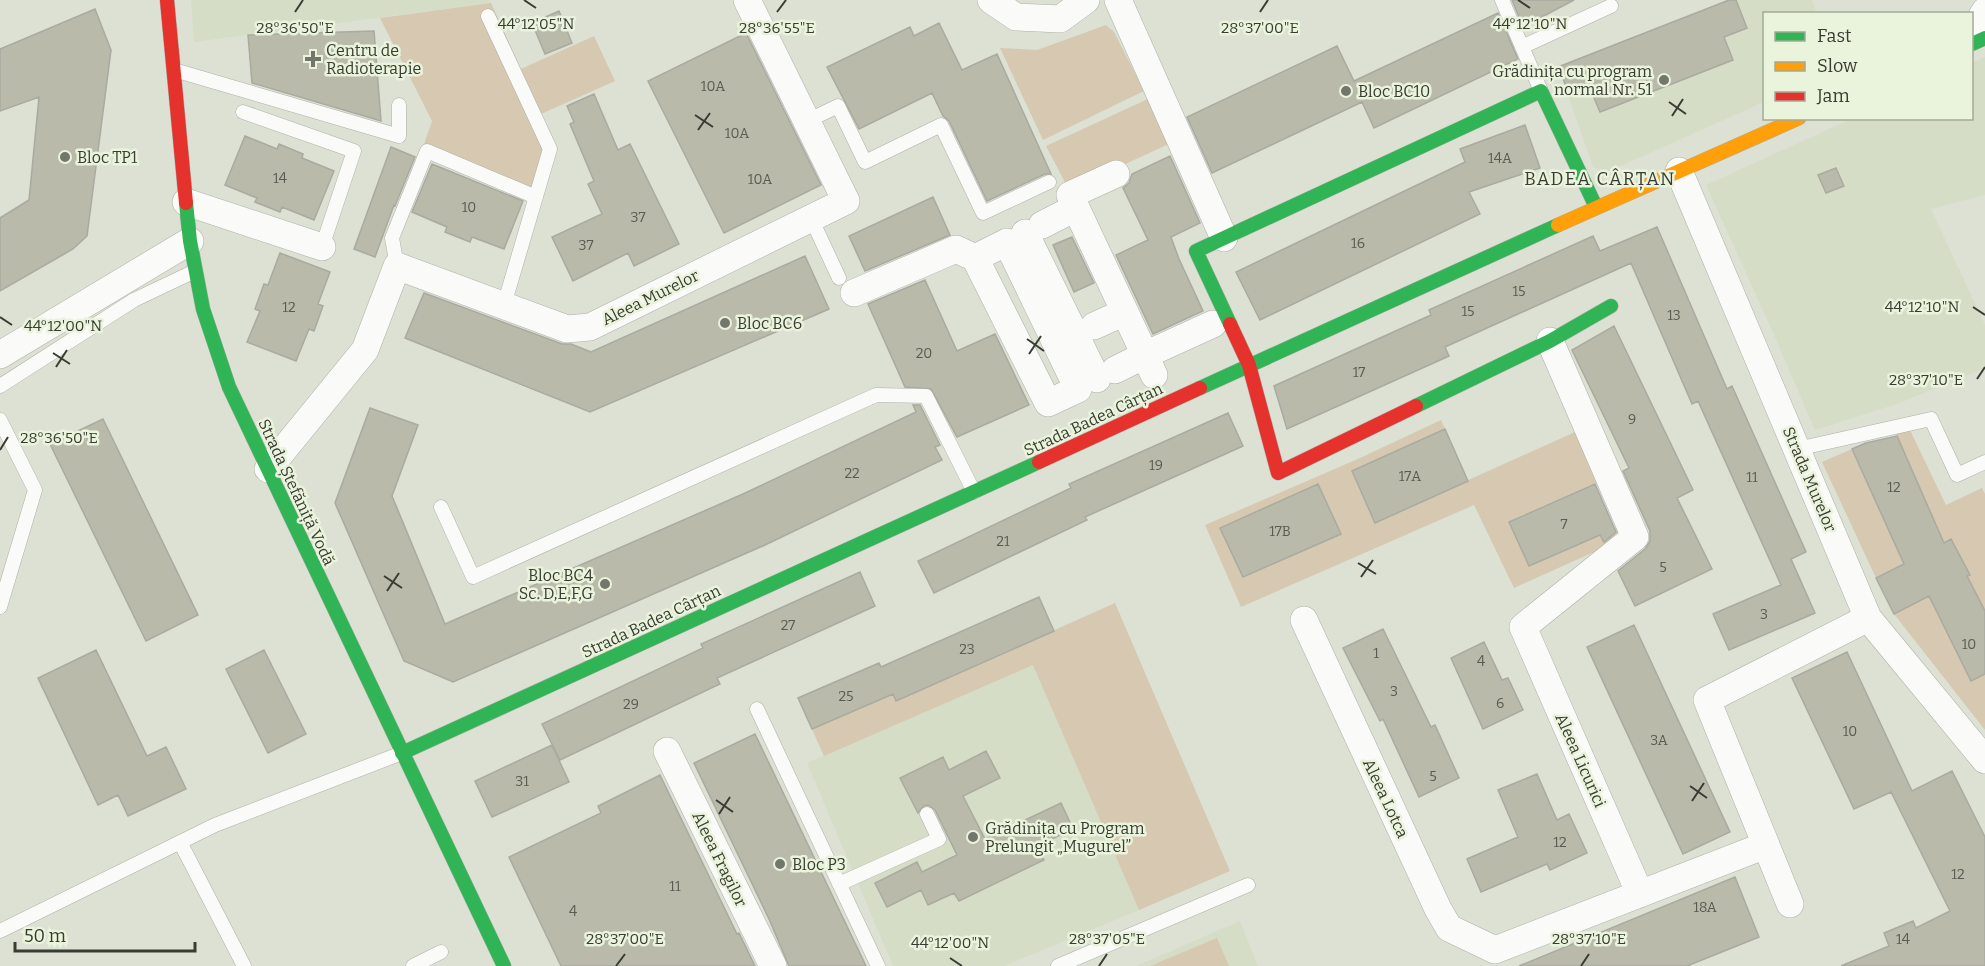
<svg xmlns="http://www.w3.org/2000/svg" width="1985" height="966" font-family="Bitter,serif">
	<rect width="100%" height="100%" fill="#dce1d4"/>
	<path fill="#d5ddc7" d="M191 0H489L491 3 194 42Z
		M1729 0H1812L1816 11 1809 13 1764 14V102L1605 173 1593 167 1558 67Z
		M1985 57V195L1931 209 1985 325V368L1897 404 1815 430 1775 337 1706 185 1851 119 1972 118V63Z
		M1033 664 1139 910 1004 966H893L807 763Z
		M1240 921 1258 966H1136Z"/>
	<path fill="#d6c8b1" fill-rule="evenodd" d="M491 3 521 69 594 36 615 81 532 118 546 149 531 187 424 144 432 121 380 18Z
		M1106 25 1114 32 1144 91 1043 140 1000 48 1037 50Z
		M1150 98 1171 143 1069 190 1046 146Z
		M1441 420 1445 429 1352 471 1375 522 1575 432 1600 481 1509 521 1529 566 1620 526 1625 538 1514 588 1474 505 1241 607 1205 525 1360 458ZM1318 484 1340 534 1243 577 1220 528Z
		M1908 426 1946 505 1982 488 1985 494V730L1894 614 1969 575 1951 539 1876 578 1822 462 1852 449 1895 544 1936 525 1894 430Z
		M1115 603 1230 871 1139 910 1033 665 824 756 812 729 893 694 896 701Z
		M1217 938 1229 966H1150Z"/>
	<path fill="#babaaa" stroke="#a9aaa0" stroke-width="1.5" d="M1512 0H1574L1523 27Z
		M1729 0H1736L1747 28 1724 37 1733 60 1600 112 1589 86 1569 93 1558 67Z
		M95 9 111 50 87 236 73 249 0 291V218L29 200 39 97 0 111V49Z
		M559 11 572 43 545 54 532 23Z
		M1498 13 1518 59 1374 128 1362 102 1212 173 1187 117 1337 46 1354 81Z
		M939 23 962 70 997 54 1051 174H1045L987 201 949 121 943 116 932 93 859 129 827 67 910 27 914 36Z
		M374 31 381 121 252 83 248 35Z
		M746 33 821 185 724 233 648 81Z
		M594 94 618 150 630 144 679 244 634 266 628 253 573 281 552 237 602 214 588 184 594 181 570 124 574 122 567 106Z
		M1525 125 1540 168 1469 192 1480 214 1260 320 1236 272 1465 162 1460 149Z
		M245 136 277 149 279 144 303 154 302 158 334 171 314 220 282 207 280 212 255 202 257 198 225 185Z
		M391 147 415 157 395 206 394 205 375 257 354 249Z
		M1170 156 1200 223 1171 237 1179 259 1203 311 1153 334 1116 255 1148 240 1123 188 1129 183 1132 174Z
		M432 164 523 201 504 249 472 237 470 242 445 232 447 227 412 212Z
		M1836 168 1844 186 1826 193 1818 175Z
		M933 197 950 235 865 271 849 236Z
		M1657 227 1727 389 1732 386 1806 552 1791 559 1815 613 1729 650 1713 614 1781 585 1698 401 1692 404 1631 263 1445 347 1449 356 1287 429 1274 386 1431 315 1429 310 1593 236 1600 251Z
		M1072 237 1094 283 1074 292 1053 245Z
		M280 253 330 272 318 304 323 306 314 331 309 329 296 361 247 342 260 311 255 309 264 284 268 285Z
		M805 256 829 309 590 412 405 338 424 293 562 344H571L591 352Z
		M925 280 957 351 995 334 1029 405 957 437 931 389 905 387 868 304Z
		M1614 326 1693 490 1677 498 1712 569 1635 606 1618 571 1645 549 1650 541V531L1623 471 1629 468 1572 350Z
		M913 405H920L940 445 935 447 942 460 765 545 453 682 404 661 335 503 370 408 418 425 392 496 445 624 743 494 916 412Z
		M1228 413 1243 446 1085 517 1087 520 934 593 918 561 1071 488 1069 484Z
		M103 419 198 615 146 641 50 444Z
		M1445 429 1468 481 1375 523 1352 471Z
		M1897 436 1944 543 1951 539 1970 575 1967 576 1985 611V674L1971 681 1929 596 1894 614 1876 578 1904 564 1852 449 1866 443Z
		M1318 484 1341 534 1243 577 1220 528Z
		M1595 484 1616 532 1604 542 1600 535 1529 566 1509 522Z
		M860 572 875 606 717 678 720 684 560 760 542 724 703 648 701 644Z
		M1039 597 1054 631 896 701 893 694 812 729 798 698 879 663 881 667Z
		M1634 625 1730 832 1683 854 1587 647Z
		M1383 629 1431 727 1435 725 1459 778 1419 797 1383 719 1380 721 1343 648Z
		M1484 642 1502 680 1508 678 1523 710 1483 729 1451 658Z
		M96 650 147 756 166 747 186 789 128 816 118 795 98 805 38 678Z
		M264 650 306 734 268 753 226 669Z
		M1847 652 1912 791 1952 771 1985 837V966H1841L1889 946 1884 933 1913 921 1916 928 1950 911 1891 792 1854 809 1792 678Z
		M755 734 866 966H789L769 919 694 763Z
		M552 745 569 782 492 817 475 781Z
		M986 751 1000 778 963 796 985 839 1061 803 1073 829 1037 846 1044 860 959 901 954 893 928 905 921 890 887 907 875 883 917 862 922 872 957 855 935 810 928 805 924 806 918 813 900 778 943 757 949 770Z
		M1537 774 1557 820 1569 814 1587 853 1550 870 1547 864 1481 892 1467 859 1518 837 1498 790Z
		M660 775 737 934 739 933 755 966H561L509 857 601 813 598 806Z
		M1735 877 1759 937 1687 966H1519Z"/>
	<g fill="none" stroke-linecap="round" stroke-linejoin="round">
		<defs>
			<path id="lane" d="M1502 0 1541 91
				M488 16 550 149 504 305
				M1522 47 1611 6
				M174 70 399 136V105
				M243 112 354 151 322 247
				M807 121 838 106 865 162 941 125 983 213 1049 182
				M811 218 839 278
				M397 266 392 238 427 151 536 197
				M0 386 134 300 195 271
				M0 420 35 490 0 607
				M1797 449 1931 419 1957 475 1985 462
				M441 507 473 577 876 395 926 396 974 492
				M757 709 878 966
				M180 842 244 966
				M839 884 939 839 927 814
				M0 931 215 825 402 753
				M413 966 441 952
				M1058 966 1248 885"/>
			<path id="street" d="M991 0 1016 17 1060 19 1086 0
				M1118 0 1224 238
				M1972 32 1985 11
				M1679 171 1868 618 1985 760
				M1116 174 1070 195 1145 355 1213 324
				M186 202 322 247
				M1042 225 1075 208
				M1025 233 1097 379
				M1007 242 1078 389 1048 403 975 258Z
				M854 293 956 249 975 258
				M1094 326 1125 312
				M1550 341 1635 537 1523 627 1640 894
				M0 355 190 241
				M1115 370 1145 355 1154 375
				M268 469 365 350 397 266 567 329 590 327 846 201 747 0
				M1304 620 1438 909 1449 928 1495 950 1766 845
				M667 751 773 966
				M1790 904 1707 700 1868 618"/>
			<path id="fast" d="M1972 44 1985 38
				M186 203 190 241 203 309 229 387 504 966
				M1230 324 1196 251 1541 91 1596 207
				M1200 388 1558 225
				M1416 406 1550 341 1611 306
				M402 753 1039 462"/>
			<path id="slow" d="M1558 225 1799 118"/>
			<path id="jam" d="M167 0 186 203
				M1230 324 1249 365 1278 473 1416 406
				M1039 462 1200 388"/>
		</defs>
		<use href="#lane" stroke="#adb0a7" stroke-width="15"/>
		<use href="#street" stroke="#adb0a7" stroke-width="28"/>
		<use href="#fast" stroke="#adb0a7" stroke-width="15"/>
		<use href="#slow" stroke="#adb0a7" stroke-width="15"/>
		<use href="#jam" stroke="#adb0a7" stroke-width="15"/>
		<use href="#lane" stroke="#fafaf9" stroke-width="14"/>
		<use href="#street" stroke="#fafaf9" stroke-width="27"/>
		<use href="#fast" stroke="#30b455" stroke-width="14"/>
		<use href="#slow" stroke="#ff9f0a" stroke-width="14"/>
		<use href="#jam" stroke="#e5322d" stroke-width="14"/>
	</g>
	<path fill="none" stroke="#393c33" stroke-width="2" d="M524 0 536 8M1518 0 1530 8M295 12 303 0M777 12 786 0M1260 12 1268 0M1669 102 1686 114M695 115 713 127M1672 116 1683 99M698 130 710 113M1973 307 1985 315M0 317 12 325M1027 339 1044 351M53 353 70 364M1029 354 1041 336M56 367 67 350M1977 379 1985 367M0 450 8 437M1358 563 1376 574M384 576 402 588M1361 577 1373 560M387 591 399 573M1690 786 1707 798M716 800 733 812M1692 801 1704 783M719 814 730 797M950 958 962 966M616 966 625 954M1099 966 1107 954M1581 966 1589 954"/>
	<g fill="#72766b" stroke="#eaf3dc" stroke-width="2">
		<path d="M310 50h6v6h6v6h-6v6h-6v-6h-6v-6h6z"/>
		<circle cx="1664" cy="80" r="6"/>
		<circle cx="1346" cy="91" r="6"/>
		<circle cx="65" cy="157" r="6"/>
		<circle cx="725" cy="323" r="6"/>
		<circle cx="605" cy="584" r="6"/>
		<circle cx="973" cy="837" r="6"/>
		<circle cx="780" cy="864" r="6"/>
	</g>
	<g text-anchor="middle" stroke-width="5" stroke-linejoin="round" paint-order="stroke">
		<g font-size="14" fill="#595c51">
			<text x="713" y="91">10A</text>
			<text x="737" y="138">10A</text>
			<text x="1500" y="163">14A</text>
			<text x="280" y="183">14</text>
			<text x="760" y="184">10A</text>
			<text x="469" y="212">10</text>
			<text x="638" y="222">37</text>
			<text x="1358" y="248">16</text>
			<text x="586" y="250">37</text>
			<text x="1519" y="296">15</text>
			<text x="289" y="312">12</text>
			<text x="1468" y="316">15</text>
			<text x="1674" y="320">13</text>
			<text x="924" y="358">20</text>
			<text x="1359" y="377">17</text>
			<text x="1632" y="424">9</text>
			<text x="1156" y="470">19</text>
			<text x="852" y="478">22</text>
			<text x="1410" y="481">17A</text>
			<text x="1752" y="482">11</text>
			<text x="1894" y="492">12</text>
			<text x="1564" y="529">7</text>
			<text x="1280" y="536">17B</text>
			<text x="1003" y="546">21</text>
			<text x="1663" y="572">5</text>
			<text x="1764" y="619">3</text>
			<text x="788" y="630">27</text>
			<text x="1969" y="649">10</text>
			<text x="967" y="654">23</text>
			<text x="1376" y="658">1</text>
			<text x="1481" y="666">4</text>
			<text x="1394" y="696">3</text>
			<text x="846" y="701">25</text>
			<text x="1500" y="708">6</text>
			<text x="631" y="709">29</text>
			<text x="1850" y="736">10</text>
			<text x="1659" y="745">3A</text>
			<text x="1433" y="781">5</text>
			<text x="522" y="786">31</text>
			<text x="1560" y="847">12</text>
			<text x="1958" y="879">12</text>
			<text x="675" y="891">11</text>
			<text x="1705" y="912">18A</text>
			<text x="573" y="916">4</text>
			<text x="1903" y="944">14</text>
		</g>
		<g font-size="16" fill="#393c33" stroke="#eaf3dc" text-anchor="start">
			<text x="326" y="56">Centru de<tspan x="326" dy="18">Radioterapie</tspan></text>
			<text x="1652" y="77" text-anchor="end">Grădinița cu program<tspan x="1652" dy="18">normal Nr. 51</tspan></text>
			<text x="1358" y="97">Bloc BC10</text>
			<text x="77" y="163">Bloc TP1</text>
			<text x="737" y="329">Bloc BC6</text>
			<text x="593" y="581" text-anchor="end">Bloc BC4<tspan x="593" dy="18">Sc. D,E,F,G</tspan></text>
			<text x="985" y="834">Grădinița cu Program<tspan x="985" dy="18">Prelungit „Mugurel”</tspan></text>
			<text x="792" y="870">Bloc P3</text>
		</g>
		<g font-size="16" fill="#393c33" stroke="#eaf3dc">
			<text transform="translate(650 297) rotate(-26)" y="6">Aleea Murelor</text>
			<text transform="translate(1093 419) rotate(-25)" y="6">Strada Badea Cârțan</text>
			<text transform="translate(1810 479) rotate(67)" y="6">Strada Murelor</text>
			<text transform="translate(297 492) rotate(65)" y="6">Strada Ștefăniță Vodă</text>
			<text transform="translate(651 621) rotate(-25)" y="6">Strada Badea Cârțan</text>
			<text transform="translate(1581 760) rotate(66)" y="6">Aleea Licurici</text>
			<text transform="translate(1386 798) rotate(65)" y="6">Aleea Lotca</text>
			<text transform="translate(720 859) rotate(64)" y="6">Aleea Fragilor</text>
		</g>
		<g font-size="18" letter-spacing="1.5" fill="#393c33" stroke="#eaf3dc">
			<text x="1600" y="185">BADEA CÂRȚAN</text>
		</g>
	</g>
	<g font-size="15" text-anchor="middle" fill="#393c33" stroke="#eaf3dc" stroke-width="5" stroke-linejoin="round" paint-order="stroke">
		<text x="536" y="29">44°12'05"N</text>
		<text x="1530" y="29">44°12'10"N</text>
		<text x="295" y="33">28°36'50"E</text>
		<text x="777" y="33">28°36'55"E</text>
		<text x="1260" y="33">28°37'00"E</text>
		<text x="1922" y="312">44°12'10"N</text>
		<text x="63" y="331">44°12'00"N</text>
		<text x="1926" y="385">28°37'10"E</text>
		<text x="59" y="443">28°36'50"E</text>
		<text x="625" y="944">28°37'00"E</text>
		<text x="1107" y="944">28°37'05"E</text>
		<text x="1589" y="944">28°37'10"E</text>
		<text x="950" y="948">44°12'00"N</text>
	</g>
	<rect x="1763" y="12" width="210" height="108" fill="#eaf3dc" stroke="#a3aa98" stroke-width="1.5"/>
	<rect x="1775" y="32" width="30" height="9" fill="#30b455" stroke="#a3aa98" stroke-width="1.5"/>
	<text x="1817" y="42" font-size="18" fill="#393c33">Fast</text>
	<rect x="1775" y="62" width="30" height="9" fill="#ff9f0a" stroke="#a3aa98" stroke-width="1.5"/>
	<text x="1817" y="72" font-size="18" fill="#393c33">Slow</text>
	<rect x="1775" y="92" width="30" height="9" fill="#e5322d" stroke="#a3aa98" stroke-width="1.5"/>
	<text x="1817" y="102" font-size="18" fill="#393c33">Jam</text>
	<path d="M15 942v9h180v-9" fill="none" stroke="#393c33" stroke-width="3"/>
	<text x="24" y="942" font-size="18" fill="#393c33" stroke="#eaf3dc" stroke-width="4.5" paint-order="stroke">50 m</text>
</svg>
